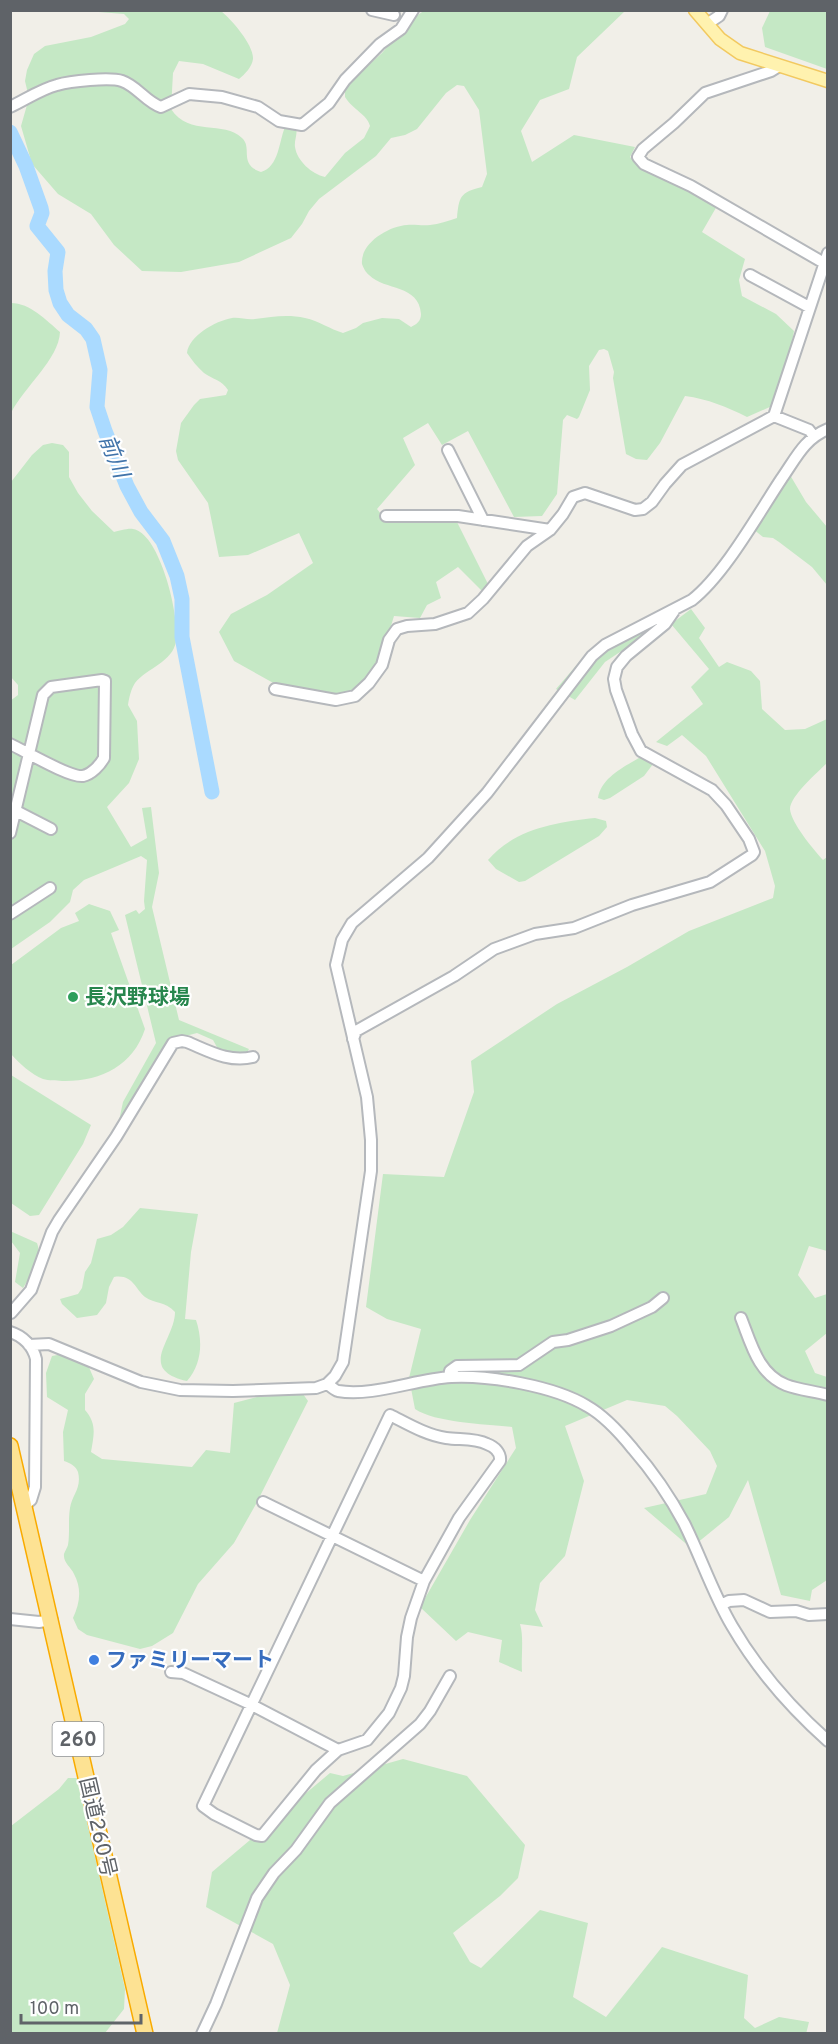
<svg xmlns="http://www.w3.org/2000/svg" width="838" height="2044" font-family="Overpass,'Noto Sans JP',sans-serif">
	<rect width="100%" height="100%" fill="#f1efe8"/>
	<path fill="#c5e8c5" d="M425 10 625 11 577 57 569 89 540 100 521 131 532 162 574 135 635 147 630 157 639 167 717 206 702 232 745 259 739 280 742 296 776 314 794 331 791 348 772 406 747 417C727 407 708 399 685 396L660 443 647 460 636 459 626 454 613 378 614 372 608 351 604 349 599 350 589 366 590 390 579 417 577 419 567 415 563 420 557 494 542 516 514 517 468 431 442 445 428 423 403 438 415 465 377 509 385 519 457 522 489 586 482 591 458 567 436 582 441 598 427 605 420 618 394 616 380 662 353 695 336 697 277 685 234 661 219 632 231 614 267 595 313 563 299 533 248 555 219 557 208 503 178 460 176 451 181 423 194 405 200 399 226 395 228 390C222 380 212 379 204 373 197 367 192 360 187 353 189 336 215 321 232 318 239 317 247 320 255 319 272 317 287 314 305 318 319 321 330 329 343 333L356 328 363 323 382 318 399 319 411 327C417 324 421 321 421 314 419 284 385 291 369 275 366 273 363 267 362 264 360 243 389 226 407 225 414 224 422 226 430 225 439 224 448 221 457 218 459 197 460 192 482 187L487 174 479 110 464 86 457 85 446 93 417 129 405 135 391 138 376 156 319 199 309 211 302 224 291 238 239 262 181 272 142 271 114 245 91 214 58 194 32 164 21 126 29 98 25 81 27 70 34 54 45 46 91 37 125 24 129 19 124 14 86 11H221C231 19 254 45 253 59 252 67 245 74 239 79L203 64 179 61 173 73 171 109C189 137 224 120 242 138 253 148 238 164 261 172 279 167 279 141 285 127H296C298 134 294 140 295 147 297 161 312 174 325 177L345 153 364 138 370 126C367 114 353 110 345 97V91L352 80 382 53 409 21Z
		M770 11H827V69L765 47 762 28Z
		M11 303C30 303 46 320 60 332 59 359 24 387 11 413Z
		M52 443 63 445 69 452V477L78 493 92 511 114 532C119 531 128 528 133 529 160 533 180 617 176 641 173 662 147 668 135 683 131 689 129 698 128 705L137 721 139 759 129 783 107 807 131 847 147 838 142 808 151 807 159 873 152 907 179 1020 249 1049 245 1056H235L218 1049 213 1040 197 1033 174 1039 117 1130 123 1102 156 1043 125 915 136 910 139 914 145 909 144 901 147 860 141 856 84 880 73 890 70 902 50 922 11 949 10 701 18 695V685L10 676 11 482 32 455 43 445Z
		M790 475 806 502 827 527V585L812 567 779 542 773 538 763 537 753 529Z
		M691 609 705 628 699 638 719 667 727 662 751 671 760 681 762 709 785 730 805 729 827 719V763C818 772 790 796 790 809 791 823 814 850 823 860L827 857V1251L809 1246 798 1275 815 1298 827 1294V1333L805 1351 815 1373 827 1377V1580L812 1590 810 1601 781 1595 748 1480 729 1517 691 1548 644 1508 706 1494 717 1466 710 1451 677 1416 665 1406 627 1400 565 1426 584 1481 565 1556 540 1583 535 1610 543 1627 520 1624C524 1637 521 1657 522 1672L499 1662 502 1640 468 1632 456 1641 420 1607 470 1520 516 1448 512 1427C486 1424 436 1423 415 1409L409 1378 421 1329 387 1319 366 1307 383 1174 444 1177 474 1092 471 1061 557 1004 627 967 689 931 773 898 775 886 765 851 706 756 682 735 667 746 656 742 703 704 691 687 709 669 671 624Z
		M642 620 650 632 605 662 575 700 556 689 587 653Z
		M642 756 653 764 644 776 610 798 604 800 598 798C601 777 626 766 642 756Z
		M595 818 606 821 607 827 599 836 525 881 519 882 496 869 488 860C514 829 557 822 595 818Z
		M89 904 110 911 119 930 111 933 145 1029C133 1066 100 1082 62 1081 56 1080 49 1081 43 1079 31 1074 20 1064 11 1054V965L61 928 79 921 75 913Z
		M11 1075 91 1125 83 1144 39 1215 30 1216 11 1203Z
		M140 1208 198 1214 191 1252 185 1319 196 1320C203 1341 202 1364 187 1381 136 1369 175 1340 175 1312 165 1301 155 1304 145 1297 135 1289 133 1274 114 1277L109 1287 106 1303 97 1315 77 1318 62 1304 60 1299 78 1294 82 1288 85 1272 91 1263 97 1239 111 1235 123 1227Z
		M10 1231 37 1243C43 1258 31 1275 23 1288L15 1282 20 1253 11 1241Z
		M63 1354 88 1365 94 1379 85 1394V1410C97 1424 94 1434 91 1452L102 1459 192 1467 206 1450 230 1453 234 1403 257 1397 303 1394 308 1401 256 1504 234 1543 198 1584 173 1633 152 1646 140 1649 87 1635 78 1629 73 1618C80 1603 82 1589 74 1574 71 1567 63 1563 64 1554 65 1551 67 1548 68 1545 70 1533 68 1520 70 1508 72 1495 82 1488 78 1472 76 1466 70 1463 64 1461L63 1432 68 1410 47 1397 46 1373 52 1356Z
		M403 1759 467 1776 525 1845 518 1878 500 1896 453 1933 470 1962 481 1968 540 1910 588 1923 573 1997 606 2017 662 1947 748 1975 744 2018 755 2028 779 2017 809 2022 806 2034 277 2033 290 1985 273 1944 206 1907 212 1872 330 1773 343 1776Z
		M68 1778H77L125 1989 124 2009 105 2033H11V1826L59 1789Z"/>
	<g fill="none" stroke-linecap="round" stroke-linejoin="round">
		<path stroke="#aadaff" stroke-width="15" d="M10 132 26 166 41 208 42 213 37 226 58 252 55 271 56 290 60 303 68 315 86 329 93 339 100 370 97 407 105 431 127 486 141 512 163 541 177 576 182 599V637L212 792"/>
		<defs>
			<path id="minor" d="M372 10 394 15
				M707 24 719 16 722 10
				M779 66 771 71 705 93 674 123 643 149 638 157 644 164 691 186 824 263
				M10 107C25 100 41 89 57 85 70 81 110 77 122 81 137 86 146 102 161 107L189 94 222 97 258 107 279 121 302 125 329 103 345 80 380 44 401 29 413 10
				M750 275 809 307
				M774 416 809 430 813 435
				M448 450 483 520
				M386 516H458L550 530
				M275 689 336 700 355 696 369 683 382 665 389 640 397 629 407 626 435 624 468 613 483 599 527 546 550 530 563 514 573 497 585 493 635 510 643 509 652 502 665 484 682 465 774 416 828 253
				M10 744C25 751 70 778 83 776 92 774 100 765 104 758L105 681 102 680 51 687 43 695 10 833
				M16 811 51 829
				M10 914 50 888
				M353 1039 356 1031 454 976 494 949 535 934 574 928 632 905 710 882 752 855 754 852 749 839 726 805 712 790 641 751 632 734 616 690 614 679 617 667 626 656 665 624 674 611
				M11 1313 31 1290 52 1232 59 1220 116 1137 173 1043 182 1041 187 1042C209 1051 229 1063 253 1057
				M741 1318C751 1343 758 1374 786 1385 799 1390 814 1391 828 1395
				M10 1332C23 1336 33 1346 36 1359L35 1487 31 1500 24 1506
				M29 1345 49 1344 141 1382 180 1390 233 1391 316 1388 327 1384 335 1376 343 1362 371 1171V1140L367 1097 336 965 342 940 352 923 428 858 487 793 592 656 605 645 692 600C725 574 758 514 782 478 796 458 804 439 828 429
				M449 1377 450 1371 457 1366 519 1365 553 1342 568 1340 611 1326 652 1307 663 1298
				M327 1384C331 1386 334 1390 338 1391 373 1397 416 1379 451 1377 489 1375 554 1386 587 1406 605 1416 620 1433 633 1449 653 1472 670 1497 684 1523 701 1557 713 1594 732 1626 757 1669 791 1708 828 1741
				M390 1415C408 1424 426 1435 446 1438 459 1440 475 1438 487 1444 495 1447 501 1453 500 1461L459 1518 424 1581 411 1618 407 1637 404 1676 401 1688 389 1713 367 1740 338 1750 316 1770 262 1836 256 1835 214 1814 203 1806Z
				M263 1502 424 1581
				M721 1605 729 1601 744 1600 770 1612 796 1611 809 1615 828 1614
				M10 1619 39 1622 52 1620
				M171 1672 183 1673 250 1704 338 1750
				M202 2034 216 2004 257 1898 274 1873 296 1850 330 1803 420 1724 430 1711 450 1676"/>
			<path id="major" d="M695 10 720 39 740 53 828 81"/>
			<path id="highway" d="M10 1446 145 2034"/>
		</defs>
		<use href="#minor" stroke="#b5b8bc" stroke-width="14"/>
		<use href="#major" stroke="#f2c960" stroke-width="15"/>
		<use href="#highway" stroke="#f9ab00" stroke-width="18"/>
		<use href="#minor" stroke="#fff" stroke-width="10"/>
		<use href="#major" stroke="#fff2af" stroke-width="12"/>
		<use href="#highway" stroke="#fde293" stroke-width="15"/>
	</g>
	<circle fill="#2e9e5b" stroke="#fff" stroke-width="2" cx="73" cy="997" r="6"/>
	<circle fill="#3f7fe0" stroke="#fff" stroke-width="2" cx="94" cy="1660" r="6"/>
	<g text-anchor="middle" stroke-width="4.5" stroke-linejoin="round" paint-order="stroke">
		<rect fill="#fff" stroke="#8f9295" stroke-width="1.5" x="52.5" y="1722" width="51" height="34" rx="4.5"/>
		<g font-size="20" font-weight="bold" fill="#5f6368">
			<text x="78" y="1746">260</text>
		</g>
		<g font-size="21" font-weight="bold" fill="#27864d" stroke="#fff" text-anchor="start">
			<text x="85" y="1004">長沢野球場</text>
		</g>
		<g font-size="21" font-weight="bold" fill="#366cbe" stroke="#fff" text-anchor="start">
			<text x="106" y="1667">ファミリーマート</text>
		</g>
		<g font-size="21" fill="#5f6368" stroke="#fff">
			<text transform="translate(98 1827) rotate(77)" y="7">国道260号</text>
		</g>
		<g font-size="22" font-style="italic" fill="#4174aa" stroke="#fff">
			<text transform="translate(115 456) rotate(68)" y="8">前川</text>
		</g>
	</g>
	<rect width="838" height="2044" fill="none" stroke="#5f6368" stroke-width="24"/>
	<path d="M21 2014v9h120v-9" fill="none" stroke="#5f6368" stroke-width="3"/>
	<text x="30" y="2014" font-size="18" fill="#5f6368" stroke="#ffffff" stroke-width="4.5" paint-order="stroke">100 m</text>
</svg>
